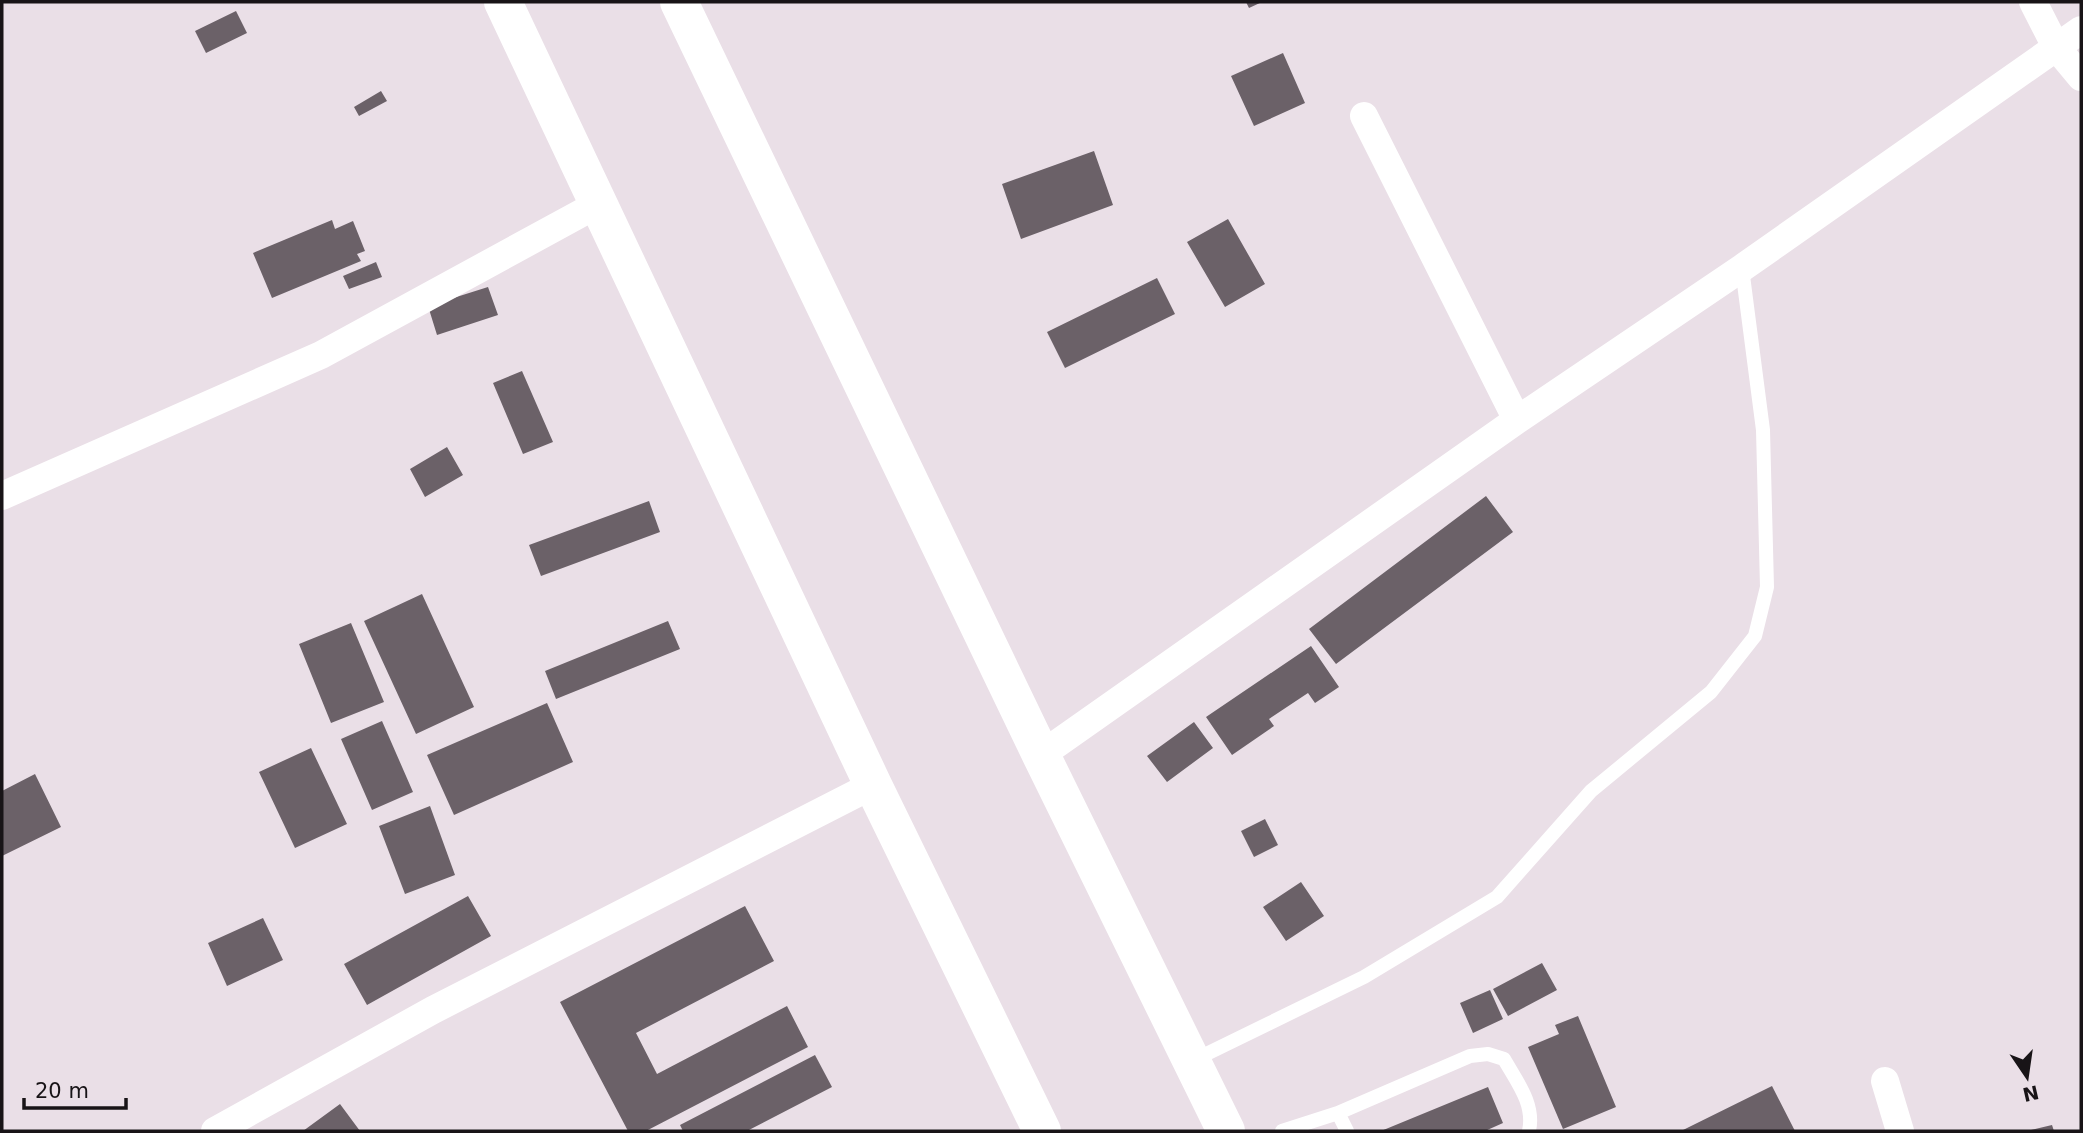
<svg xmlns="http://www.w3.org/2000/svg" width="2083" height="1133" font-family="'DejaVu Sans',sans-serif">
	<rect width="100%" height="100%" fill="#eadfe7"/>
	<path fill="#6b6168" d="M1246 2H1262L1249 8Z
		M236 11 247 33 206 53 195 31Z
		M1283 53 1305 103 1254 126 1231 76Z
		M381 91 387 101 359 116 354 107Z
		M1094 151 1113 205 1021 239 1002 184Z
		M1228 219 1265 284 1225 307 1187 242Z
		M332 220 335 229 353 221 365 251 357 254 361 261 272 298 253 253Z
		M376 262 382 277 349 289 343 276Z
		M1157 278 1175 314 1065 368 1047 332Z
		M488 287 498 315 437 335 428 306Z
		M522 371 553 442 523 454 493 383Z
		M447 447 463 475 425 497 410 469Z
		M1486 496 1513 532 1336 664 1309 629Z
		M649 501 660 532 541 576 529 545Z
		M422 594 474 707 416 734 364 621Z
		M668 621 680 649 556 699 545 671Z
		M351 623 384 702 331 723 299 644Z
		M1311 646 1339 687 1315 703 1308 693 1269 719 1274 726 1232 755 1206 717Z
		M547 703 573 762 454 815 427 755Z
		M382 721 413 792 372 810 341 739Z
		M1194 722 1213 748 1167 782 1147 756Z
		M311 748 347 824 295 848 259 772Z
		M35 774 61 827 2 856V791Z
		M430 806 455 875 405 894 379 826Z
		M1265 819 1278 845 1254 857 1241 831Z
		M1301 882 1324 916 1286 941 1263 907Z
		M468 896 491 936 367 1005 344 964Z
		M745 906 774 961 636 1033 657 1074 787 1006 808 1047 646 1131H628L560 1002Z
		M263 918 283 960 227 986 208 943Z
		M1542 963 1557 990 1508 1016 1493 989Z
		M1490 990 1503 1019 1473 1033 1460 1003Z
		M1578 1016 1616 1107 1563 1129 1528 1047 1559 1034 1555 1025Z
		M815 1055 832 1087 747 1131H683L680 1125Z
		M1772 1086 1795 1131H1681Z
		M1488 1087 1503 1123 1485 1131H1381Z
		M340 1104 360 1131H303Z
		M2052 1125 2054 1131H2031V1130Z"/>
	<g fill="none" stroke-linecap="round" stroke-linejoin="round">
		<path stroke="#fff" stroke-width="14" d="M1194 1060 1364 977 1497 897 1591 791 1711 692 1755 636 1767 587 1763 430 1742 268
			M1338 1113 1347 1131
			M1282 1131 1338 1113 1470 1056 1488 1054 1504 1059C1517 1082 1535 1104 1529 1131"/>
		<path stroke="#fff" stroke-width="28" d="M2033 2 2056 47 2081 77
			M1364 116 1517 420
			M2 496 321 355 598 204
			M1041 755 1517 420 1742 268 2081 30
			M1885 1081 1900 1131
			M215 1131 433 1010 873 785"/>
		<path stroke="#fff" stroke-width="38" d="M503 2 873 785 1042 1131
			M679 2 1041 755 1226 1131"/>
	</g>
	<rect width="2083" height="1133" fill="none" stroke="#181417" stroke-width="7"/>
	<g transform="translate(2027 1077) rotate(167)" stroke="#eadfe7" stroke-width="5" paint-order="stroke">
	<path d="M0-5L12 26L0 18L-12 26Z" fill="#181417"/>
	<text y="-10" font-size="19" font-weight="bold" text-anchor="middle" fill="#181417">N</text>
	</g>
	<path d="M24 1098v10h102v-10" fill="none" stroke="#181417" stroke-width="3.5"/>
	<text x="35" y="1098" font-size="21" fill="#181417" stroke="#eadfe7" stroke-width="5" paint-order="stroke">20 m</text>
</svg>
